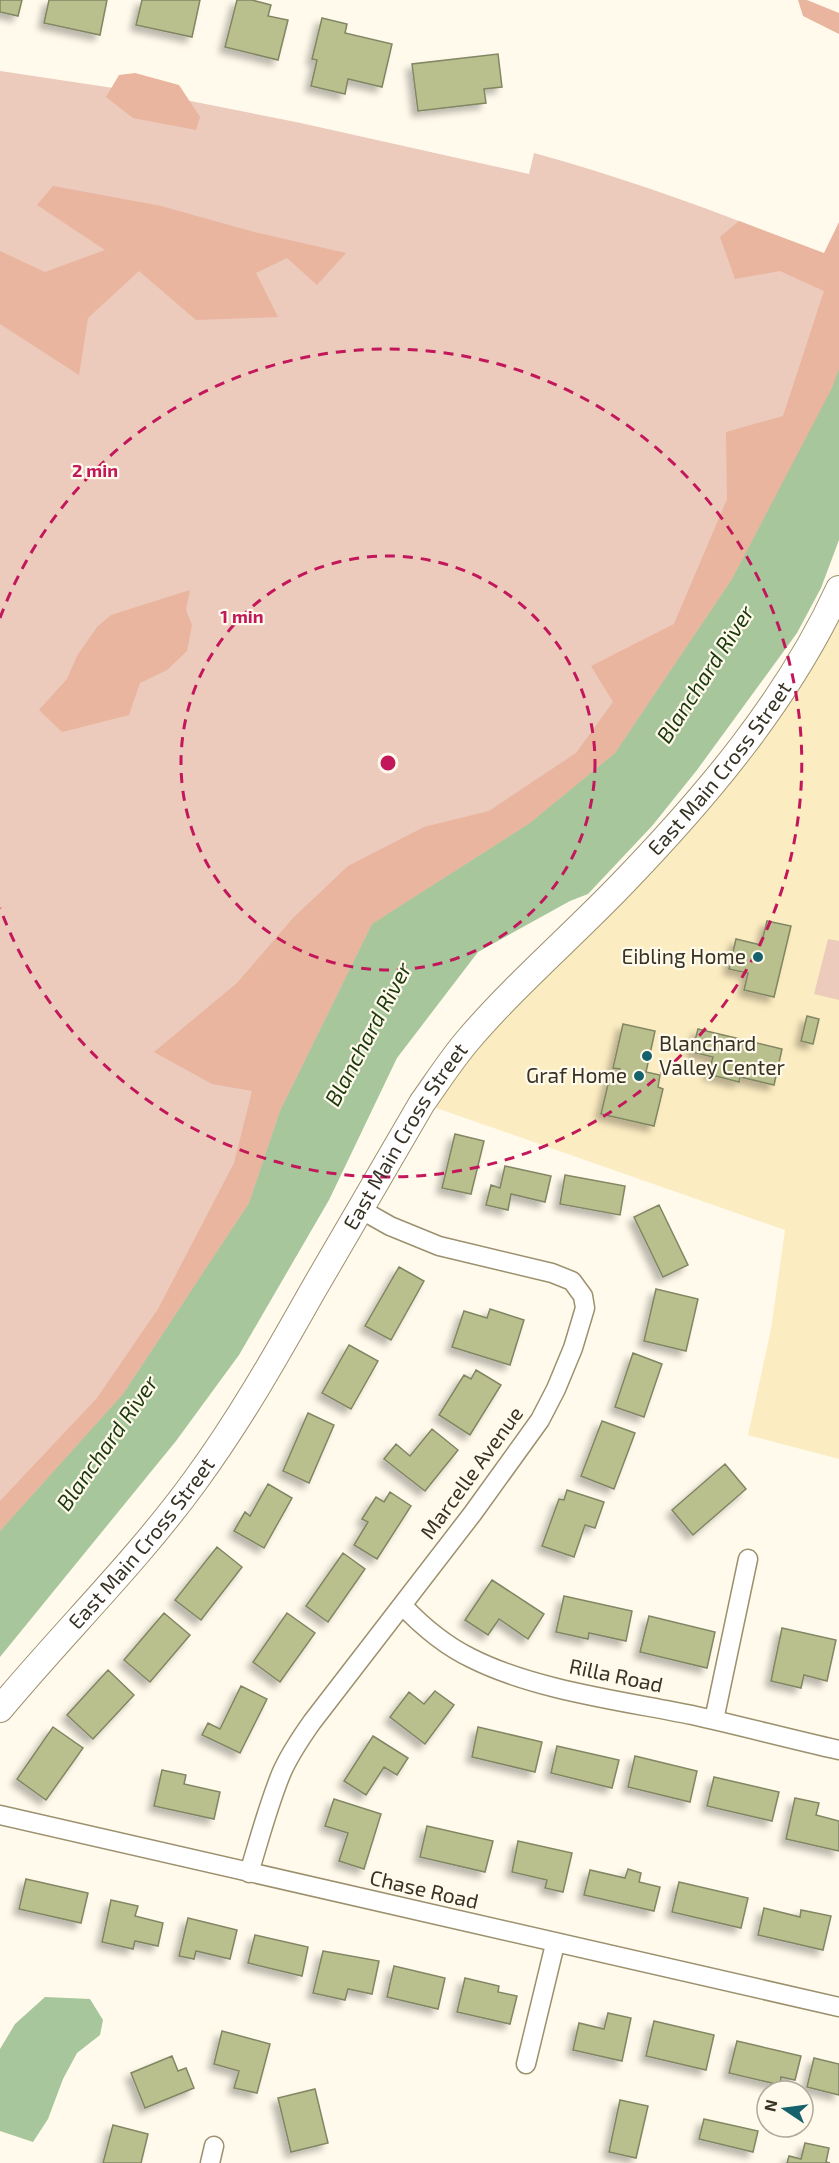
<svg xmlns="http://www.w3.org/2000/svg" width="839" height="2163" font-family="'Exo 2',sans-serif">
	<defs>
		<filter id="shadow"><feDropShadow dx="-5.5" dy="5.5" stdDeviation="3" flood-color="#0004"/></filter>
	</defs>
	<rect width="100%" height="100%" fill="#fffaeb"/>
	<path fill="#fcecc1" d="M839 589V1459L748 1435 771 1329 785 1230 422 1103 666 837Z"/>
	<path fill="#eccabc" d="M0 71 160 95 296 122 529 174 534 153C633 180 728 216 824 254L839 432 623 803 413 951 0 1597Z
		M828 939 839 941V1000L814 994Z"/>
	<path fill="#e9b59e" d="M798 0H807L839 13V34L803 16Z
		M135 73 179 85 200 117 196 130 133 118 106 97 119 75Z
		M53 186 161 206 254 232 346 253 317 285 287 258 256 273 278 317 196 320 139 271 88 318 79 375 0 324V251L45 272 105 250 37 205Z
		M739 221 824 253 839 222V370L834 386 732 579 615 753 530 823 372 924 280 1111 249 1203 123 1394 0 1531V1501L97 1398 158 1309 234 1163 252 1091 212 1084 154 1052 237 983 293 918 348 866 424 827 489 811 576 753 613 702 591 666 674 624 727 499 726 432 783 416 824 291 780 271 735 279 720 237Z
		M190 590 186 610 192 625 187 651 167 670 140 683 129 715 62 732 39 710 67 679 77 656 97 627 111 615Z"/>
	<path fill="#a7c69b" d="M839 369V540L821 588 797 633 697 770 652 826 588 894 570 901 478 952 397 1058 329 1200 239 1355 176 1441 0 1657V1531L123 1394 249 1203 280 1111 372 924 530 823 615 753 732 579 832 388Z
		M45 1997 90 1999 103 2020 100 2035 77 2053 63 2079 48 2119 33 2142 0 2131V2049L15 2024Z"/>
	<path fill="#b9c08d" stroke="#818664" stroke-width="1.5" filter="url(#shadow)" d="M0 0H22L18 16 0 12Z
		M49 0H107L100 35 44 23Z
		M142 0H200L192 37 136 25Z
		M237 0H252L271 5 268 16 288 20 278 60 225 47Z
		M322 18 347 24 345 33 392 44 382 87 348 79 345 94 311 86 317 60 312 59Z
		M498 54 502 87 484 89 486 103 418 111 412 64Z
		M767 921 791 926 774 997 744 990 748 973 729 969 736 939 761 945Z
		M807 1016 819 1019 813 1044 801 1041Z
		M623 1024 655 1031 646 1072 660 1075 658 1087 663 1089 654 1126 601 1114 610 1076 618 1078 620 1069 613 1068Z
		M698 1029 782 1049 774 1085 740 1077 739 1082 708 1074 713 1057 692 1052Z
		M455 1134 484 1141 471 1194 442 1188Z
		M505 1166 551 1176 545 1202 511 1194 508 1210 486 1205 491 1185 500 1188Z
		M565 1175 625 1186 620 1215 560 1204Z
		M659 1205 688 1265 663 1277 634 1217Z
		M399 1267 424 1281 391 1340 365 1326Z
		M656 1289 698 1299 686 1351 644 1341Z
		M490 1309 524 1320 510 1365 452 1347 464 1311 487 1318Z
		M349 1345 378 1361 351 1409 322 1393Z
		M633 1353 662 1364 644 1417 615 1407Z
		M476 1370 501 1385 470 1435 439 1415 464 1375 471 1379Z
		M308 1413 334 1425 309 1483 283 1471Z
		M602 1421 635 1433 614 1489 581 1476Z
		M432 1429 458 1450 425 1491 384 1459 396 1444 410 1456Z
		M725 1464 746 1489 693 1535 672 1510Z
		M268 1484 292 1498 264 1548 234 1531 245 1512 250 1516Z
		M567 1490 604 1502 595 1528 585 1525 574 1557 542 1546 559 1499 564 1500Z
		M390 1492 411 1506 377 1559 354 1545 368 1522 362 1519 376 1497 384 1502Z
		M217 1547 242 1567 201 1620 175 1600Z
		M343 1553 365 1569 328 1622 306 1606Z
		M492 1580 544 1614 528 1639 499 1619 488 1635 465 1620Z
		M564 1596 632 1611 626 1641 589 1633 588 1639 556 1632Z
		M164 1613 190 1635 150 1682 124 1660Z
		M287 1613 315 1633 280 1682 253 1662Z
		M649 1616 715 1632 707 1668 640 1652Z
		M782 1628 836 1640 827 1681 804 1675 801 1688 771 1681Z
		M108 1670 134 1695 93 1739 67 1715Z
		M241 1686 267 1699 240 1753 202 1735 208 1723 220 1729Z
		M435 1691 454 1705 425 1744 390 1717 409 1692 424 1704Z
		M53 1727 83 1748 46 1800 17 1779Z
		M478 1727 542 1742 535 1772 472 1757Z
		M373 1736 408 1758 397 1775 384 1767 366 1795 344 1781Z
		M557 1746 619 1760 612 1788 551 1773Z
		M635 1756 697 1771 690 1802 628 1787Z
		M162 1770 186 1775 184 1784 220 1792 214 1819 154 1806Z
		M714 1777 779 1792 772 1821 707 1806Z
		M795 1798 819 1803 816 1815 839 1821V1851L786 1839Z
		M334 1799 381 1814 364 1869 339 1861 348 1833 325 1826Z
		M427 1826 493 1841 485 1872 420 1857Z
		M518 1841 572 1853 563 1892 545 1888 547 1880 512 1872Z
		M628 1869 641 1873 639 1882 660 1887 654 1911 584 1895 590 1870 625 1878Z
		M26 1879 88 1893 81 1923 19 1909Z
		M679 1882 748 1898 741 1928 672 1912Z
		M111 1900 138 1906 135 1916 163 1923 158 1946 135 1941 133 1949 102 1942Z
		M764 1908 800 1917 801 1910 831 1916 823 1950 758 1935Z
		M188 1918 237 1930 230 1959 196 1951 194 1959 179 1956Z
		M255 1935 308 1947 302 1976 248 1963Z
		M323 1951 379 1961 372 1994 348 1989 345 2000 313 1993Z
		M394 1966 445 1978 438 2009 387 1997Z
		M465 1978 499 1986 498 1992 517 1996 510 2024 457 2012Z
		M608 2013 631 2018 622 2061 573 2050 579 2023 604 2029Z
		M654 2021 714 2035 706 2070 646 2056Z
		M222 2031 270 2044 257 2093 234 2088 239 2071 214 2064Z
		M737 2041 801 2056 795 2080 781 2077 780 2085 729 2073Z
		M172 2056 178 2071 186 2068 194 2088 145 2108 131 2073Z
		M814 2058 839 2064V2095L807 2087Z
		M315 2089 328 2143 291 2152 278 2098Z
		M620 2100 648 2106 636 2158 609 2152Z
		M704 2119 758 2131 753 2152 699 2139Z
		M113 2125 148 2134 141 2163H103Z
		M805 2143 829 2148 826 2162 830 2163H787L789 2156 801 2159Z"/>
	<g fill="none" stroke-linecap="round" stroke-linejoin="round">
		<defs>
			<path id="street" d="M403 1606C423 1627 444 1645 471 1658 534 1690 623 1701 692 1715 741 1726 790 1739 839 1750
				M714 1720 748 1559
				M0 1815 839 2007
				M249 1873C259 1840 268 1806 281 1774 289 1755 300 1739 312 1722L473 1513 540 1420 556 1389 573 1348 585 1308 583 1296 572 1281 552 1273 439 1246 390 1226 360 1209
				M526 2064 555 1944
				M210 2163 214 2146"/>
			<g id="secondary">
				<path id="s1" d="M0 1709C64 1632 136 1562 195 1481 239 1421 276 1356 312 1292 349 1229 385 1166 422 1103 437 1082 451 1060 468 1040 515 985 571 937 621 885 706 797 788 700 839 589"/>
			</g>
		</defs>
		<use href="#street" stroke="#9c906e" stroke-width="21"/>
		<use href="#secondary" stroke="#9c906e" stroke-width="28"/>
		<use href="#street" stroke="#fff" stroke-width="18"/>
		<use href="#secondary" stroke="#fff" stroke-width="26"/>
	</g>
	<g fill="none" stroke="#c2185b" stroke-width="3" stroke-dasharray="10 8">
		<circle cx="388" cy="763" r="207"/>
		<path d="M0 618A414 414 0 1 1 0 908"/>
	</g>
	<g fill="#15626c" stroke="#fffaeb" stroke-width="2">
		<circle cx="758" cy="957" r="6"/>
		<circle cx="647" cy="1056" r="6"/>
		<circle cx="639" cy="1076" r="6"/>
	</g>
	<g text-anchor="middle" stroke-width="4.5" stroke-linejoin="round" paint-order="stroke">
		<g font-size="21" fill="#373224" stroke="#fffaeb">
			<text dy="7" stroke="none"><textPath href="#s1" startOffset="1190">East Main Cross Street</textPath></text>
			<text dy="7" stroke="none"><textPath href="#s1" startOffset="704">East Main Cross Street</textPath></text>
			<text transform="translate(472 1473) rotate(-54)" y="7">Marcelle Avenue</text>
			<text dy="7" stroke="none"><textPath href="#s1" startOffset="218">East Main Cross Street</textPath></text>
			<text transform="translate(616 1676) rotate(12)" y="7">Rilla Road</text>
			<text transform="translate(424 1890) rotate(13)" y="7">Chase Road</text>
		</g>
		<g font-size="21" fill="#373224" stroke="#fffaeb" text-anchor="end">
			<text x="746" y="964">Eibling Home</text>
			<text x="659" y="1051" text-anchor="start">Blanchard<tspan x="659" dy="24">Valley Center</tspan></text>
			<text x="627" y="1083">Graf Home</text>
		</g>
		<g font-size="22" font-style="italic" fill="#1a380c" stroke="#fffaeb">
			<text transform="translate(705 674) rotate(-57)" y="8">Blanchard River</text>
			<text transform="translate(368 1034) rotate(-62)" y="8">Blanchard River</text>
			<text transform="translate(107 1443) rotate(-55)" y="8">Blanchard River</text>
		</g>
	</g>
	<circle cx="388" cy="763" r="9" fill="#c2185b" stroke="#fffaeb" stroke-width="3"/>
	<g font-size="18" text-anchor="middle" font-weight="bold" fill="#c2185b" stroke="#fffaeb" stroke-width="4.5" stroke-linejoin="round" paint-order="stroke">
		<text x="95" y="477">2 min</text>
		<text x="242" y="623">1 min</text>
	</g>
	<g transform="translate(785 2109) rotate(283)"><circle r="28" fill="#fffaeb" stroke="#afaa9b" stroke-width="1.5"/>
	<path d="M0-4.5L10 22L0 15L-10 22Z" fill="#15626c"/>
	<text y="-9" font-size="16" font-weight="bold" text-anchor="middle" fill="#373224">N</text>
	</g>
</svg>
